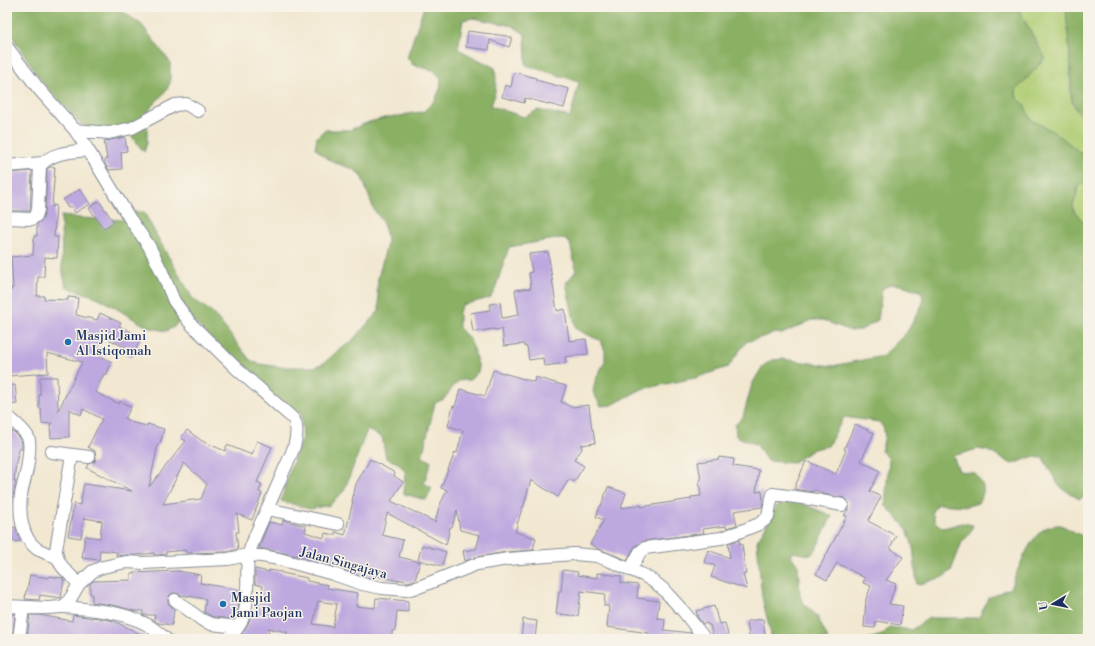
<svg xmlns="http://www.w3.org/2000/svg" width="1095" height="646" font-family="'Libre Bodoni',serif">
	<rect width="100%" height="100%" fill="#f7f3e8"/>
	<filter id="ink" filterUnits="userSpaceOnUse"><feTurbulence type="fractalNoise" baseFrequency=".025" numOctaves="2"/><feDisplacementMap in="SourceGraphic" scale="8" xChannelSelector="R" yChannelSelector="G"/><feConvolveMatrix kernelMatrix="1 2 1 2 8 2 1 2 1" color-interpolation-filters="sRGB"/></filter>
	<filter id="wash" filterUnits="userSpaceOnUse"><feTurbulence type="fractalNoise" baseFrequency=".012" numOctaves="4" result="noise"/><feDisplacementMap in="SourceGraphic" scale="16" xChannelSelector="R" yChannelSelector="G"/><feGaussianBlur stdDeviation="0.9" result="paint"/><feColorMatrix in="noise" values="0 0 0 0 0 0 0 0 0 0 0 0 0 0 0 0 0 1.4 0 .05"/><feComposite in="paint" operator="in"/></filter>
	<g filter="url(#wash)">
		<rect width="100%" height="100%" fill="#f2e8d1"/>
		<path fill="#aecc72" stroke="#647e68" d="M1020 7H1066L1071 69V92L1072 101 1077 111 1088 122V159L1056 133 1031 120 1023 103 1018 100 1016 95V90L1020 86 1045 58 1019 10Z
			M1088 184V228L1074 211 1073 206 1079 185Z"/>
		<path fill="#8ab064" stroke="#527061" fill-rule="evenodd" d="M7 7H113L125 13 142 25 170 62V83L166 91 151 107 147 116V143L144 152 129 133 99 137 77 120 43 83 7 29Z
			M424 7H1020L1019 11 1045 58 1020 86 1016 90V95L1018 100 1023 103 1031 120 1056 133 1088 159V184L1079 185 1073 206 1074 211 1088 228V495L1079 499 1059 486 1043 458 1032 457 1012 464 988 451 978 449 953 456 959 471 975 473C984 487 987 488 978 503L968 506 937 504 932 512 935 522 943 528 962 523 973 525 969 535 962 542 951 571 943 577 917 585 913 547 907 529 885 505 889 459 881 451C884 441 888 430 879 422L844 417 828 446 814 449 792 463 767 461 757 445 736 436 735 425 743 417 752 384 763 366 772 360 782 359 832 366 883 356 907 332 923 303 922 292 902 285 891 284 882 289 878 320 861 330 851 331 822 320H812L782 334 776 333 746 342 728 367 695 378 642 389 612 405 601 406 593 392 595 381 605 361V351L601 341 576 329 566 283 576 271 570 243 562 238 509 247 494 292 490 298 462 305 459 312V328L470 339 479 368 478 372 470 380H460L456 383 444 399 435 403 422 457 431 461 424 483 432 488 426 500 404 494 405 471 398 463 386 458 382 437 367 430 344 491 330 505 310 509 281 501 290 470 303 435 301 413 276 400 191 319 179 321 174 327 166 331 147 327 99 298 66 287 62 268 61 216 80 218 121 220 133 212H144L164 249 170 259 193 299 210 311 218 319 250 360 259 364 280 367H315L324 363 340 349 350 343 379 311V301L377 290 378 278 387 244 386 233 382 221 374 210 361 175 353 169 333 162 324 156 315 148 317 137 324 130H350L369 122 389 117 400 116 412 113 423 112 435 100 440 89 441 78 433 70 423 68 413 65 407 57ZM473 18 513 26 525 34 526 65 579 82 570 117 538 110 524 117 491 106C496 92 497 83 495 68L458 49 463 20Z
			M1066 7H1088V122L1077 111 1072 101 1071 92V69Z
			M782 501 799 502 832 516 815 551 811 555 791 552 792 557 798 565 800 596 805 605 817 616 828 639H768L771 635 762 597 757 541 771 518 774 509Z
			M1061 525 1080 535 1088 537V639H868L882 635 890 627 911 630 929 618H977L981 614 988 598 1010 588C1018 571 1031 530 1051 526 1054 525 1058 525 1061 525Z"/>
		<g id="blocks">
			<path fill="#bda8df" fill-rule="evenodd" d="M468 31 507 36 512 38 509 47 490 40 489 50 466 47Z
				M514 72 536 78V80L569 89 564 108 525 98 524 103 502 97 505 85 511 87Z
				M125 137 127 151 121 152 122 169 109 170 105 164V159H107L104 141 111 140Z
				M50 167H55L52 207 56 205 54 237H58L57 258 45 257 44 277H38L37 296H44V299L68 300V297L78 298 76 315 97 320 100 313 121 323 119 326 142 337 132 357 122 352 125 347 102 336 94 353 112 362 106 375 104 374 95 392 119 404 120 401 131 407 125 419 134 423 147 426V424L164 429 160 444H158L149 487 186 441 181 438 187 430 202 441 225 451 227 445 252 455 257 441 272 447 257 482 262 484 259 492 262 493 252 520 237 514 239 532H236L238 549 227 552 186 553 185 550 166 552V554L158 555H154V553L137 555H125L116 556 117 552 100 550 99 560 82 558 85 536 100 538 102 521 84 518 81 538 68 536 74 504 80 505 84 484 132 491 87 468 89 464 95 462 96 458 95 451 88 447 102 419 83 409 81 415 69 409V437L51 438 50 426 52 423 42 424 41 408H39V395H40V377H57L58 411 82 362 47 353 48 373 8 376 7 363V290H12L11 288H13L11 257 33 255 34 236H37V224L43 219 45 212 47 169ZM184 463 207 484 201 499 163 504Z
				M32 171 30 211H7V173Z
				M80 189 90 204 75 213 71 206 68 208 63 200Z
				M99 201 114 222 104 229 89 208Z
				M548 252 557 311 565 309 569 341 586 339 588 354 565 357 566 363 544 366 543 358 529 360 527 346 525 347 524 344 504 346 502 329 494 330V329L473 332 470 313 490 310V304L500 302 502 318 519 315 515 290 531 288 529 273 532 272 529 254Z
				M493 370 534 382 535 377 566 386 561 402 571 407 589 405 592 430 593 429 595 443 581 445 582 449 574 460 584 466 574 482 569 479 558 497 531 480 523 508H522L515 532 536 538 533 550 507 552 476 557 465 561 463 551 476 549 480 535 460 530 457 510 452 527H450L446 545 387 513 382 535 403 540 399 557 420 562 415 580 408 582 399 579V581L373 575 372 578 364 577 328 565 329 563 297 555V556L280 552 259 548 269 522 282 525 283 520 306 526 305 532 324 538 325 533 335 535V532L345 535 353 501H352L356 484 370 459 395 473 394 476 403 482 391 501 435 522 439 507 447 490 441 488 455 452 457 453 463 430 448 426 453 406 455 407 460 389 485 396Z
				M15 385 17 404 7 405V386Z
				M855 424 874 433 861 461 880 471 870 491 881 497 868 521 896 536 890 548 903 557 886 580 896 584 889 604 903 606 900 625 876 621 875 628 864 627 866 599 871 586 863 583 865 578 837 563 827 580 816 574 847 516 844 515 848 510 849 507V503L847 500 844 498 824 494 814 490 813 492 794 489 806 461 836 474 846 450 844 449Z
				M7 431 14 432 20 438 22 443V449H19L16 463 14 481H16L10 509H7Z
				M719 457 734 459 733 466 759 470 756 492 762 491 763 501 762 507 734 511 737 525 726 528V526L703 529 704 533 644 541 635 546 627 560 599 549 590 544 604 520 596 517 600 506H601L608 487 626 493 621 508 641 505V507L691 499V497L701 496 699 481 701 480 698 462 719 459Z
				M15 527 21 541 13 542V539H7V528Z
				M739 540 740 545 742 544 746 574H743L747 589 711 577 715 566 704 562 708 550 730 558 728 543Z
				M422 545 446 552 442 566 418 560Z
				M255 569 269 572V570L282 572V573L307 578V581L328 585 327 588 358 593 356 606 375 608 376 598 408 601V612L397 611 395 631H392V639H286L287 632 268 628 269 639H239L248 624 252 612 257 613 263 586 255 584ZM318 601 337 604 333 627 313 624Z
				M563 570 578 572 577 575 597 578V573L621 576V583L638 585 637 598 659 601 657 618 665 619 664 630 691 633 690 639H649V633L607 627 609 606H604L605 594 581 591 578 616 556 614 559 591H561Z
				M178 571 201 575 200 583 240 590 238 609 234 619 213 617 206 613 204 612 206 599 181 595 176 593H172L169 596 168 599V603L175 610H174L172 625 158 623 154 620 155 615H143V611H135L117 606 92 602V594H90V584L93 581 131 580V573Z
				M30 575 49 578V576L62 578 64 580 61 598 40 595 39 600 25 599 26 591H27Z
				M714 606 719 624 725 623 729 639H714L710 625H708L707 623 703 624 698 618 696 611Z
				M7 614H15L12 639H7Z
				M30 615H39L72 621 73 615 93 618V617L114 621 150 639H92L83 638V639H27Z
				M523 619 537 621 535 639H521Z
				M763 619 765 635 749 637 747 621Z"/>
		</g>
	</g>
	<g filter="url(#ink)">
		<use href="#blocks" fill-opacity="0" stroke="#868c98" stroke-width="1"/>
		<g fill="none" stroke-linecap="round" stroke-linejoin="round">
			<defs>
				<path id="minor" d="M7 47 38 88 75 130 88 150 130 219 149 246 162 272 174 301 191 324 237 369 288 414C292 417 296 421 296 426 299 443 288 460 282 475 273 496 264 516 255 536 253 543 249 550 248 557 245 587 254 616 228 639
					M75 130 109 133 132 128 175 105 186 104 198 111
					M7 166 43 163
					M7 218 32 219 36 216 38 210 40 166C52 152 71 152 88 150
					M7 415C13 422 23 428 28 437 31 444 29 454 28 462 27 473 23 484 21 495 19 513 21 537 37 549 43 552 50 555 57 557
					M51 452 89 457
					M72 455 56 550C57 566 69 573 79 584
					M267 509 338 524
					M630 570 640 552 645 548 721 538 739 532 759 524 766 519 768 516 770 505 773 494 810 499 842 505
					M175 600 202 620 211 624 238 627
					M7 606 48 608 62 607 67 603 72 596 79 584 93 571 103 567 126 562 143 563 228 559 248 555 262 556 279 559 333 574 362 584 382 588 406 590 419 587 477 564 508 559 574 554 597 556 608 560 643 575 653 581 663 589 684 612 705 639
					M62 607C90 609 121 611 146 624 153 628 160 634 166 639
					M19 639 23 608"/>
			</defs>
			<use href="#minor" stroke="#868c98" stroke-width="14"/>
			<use href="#minor" stroke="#fff" stroke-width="12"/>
		</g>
	</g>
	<g fill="#1f6fb2" stroke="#f7f3e8" stroke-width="1.5">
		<circle cx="68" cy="342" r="4"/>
		<circle cx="223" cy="604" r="4"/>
	</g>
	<g text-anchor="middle" stroke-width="3" stroke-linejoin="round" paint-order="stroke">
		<g font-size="13" fill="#1b2f5e" stroke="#f7f3e8" text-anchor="start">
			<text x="76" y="340">Masjid Jami<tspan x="76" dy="15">Al Istiqomah</tspan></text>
			<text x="231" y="602">Masjid<tspan x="231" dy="15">Jami Paojan</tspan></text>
		</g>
		<g font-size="13" fill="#1b2f5e" stroke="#f7f3e8">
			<text transform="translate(344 562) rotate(15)" y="5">Jalan Singajaya</text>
		</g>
	</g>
	<rect width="1095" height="646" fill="none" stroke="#f7f3e8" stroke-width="24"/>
	<g transform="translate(1053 604) rotate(260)" stroke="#f7f3e8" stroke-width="3" paint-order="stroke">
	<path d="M0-3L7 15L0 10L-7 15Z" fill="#1b2f5e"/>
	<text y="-6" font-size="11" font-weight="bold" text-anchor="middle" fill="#1b2f5e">U</text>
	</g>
</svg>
